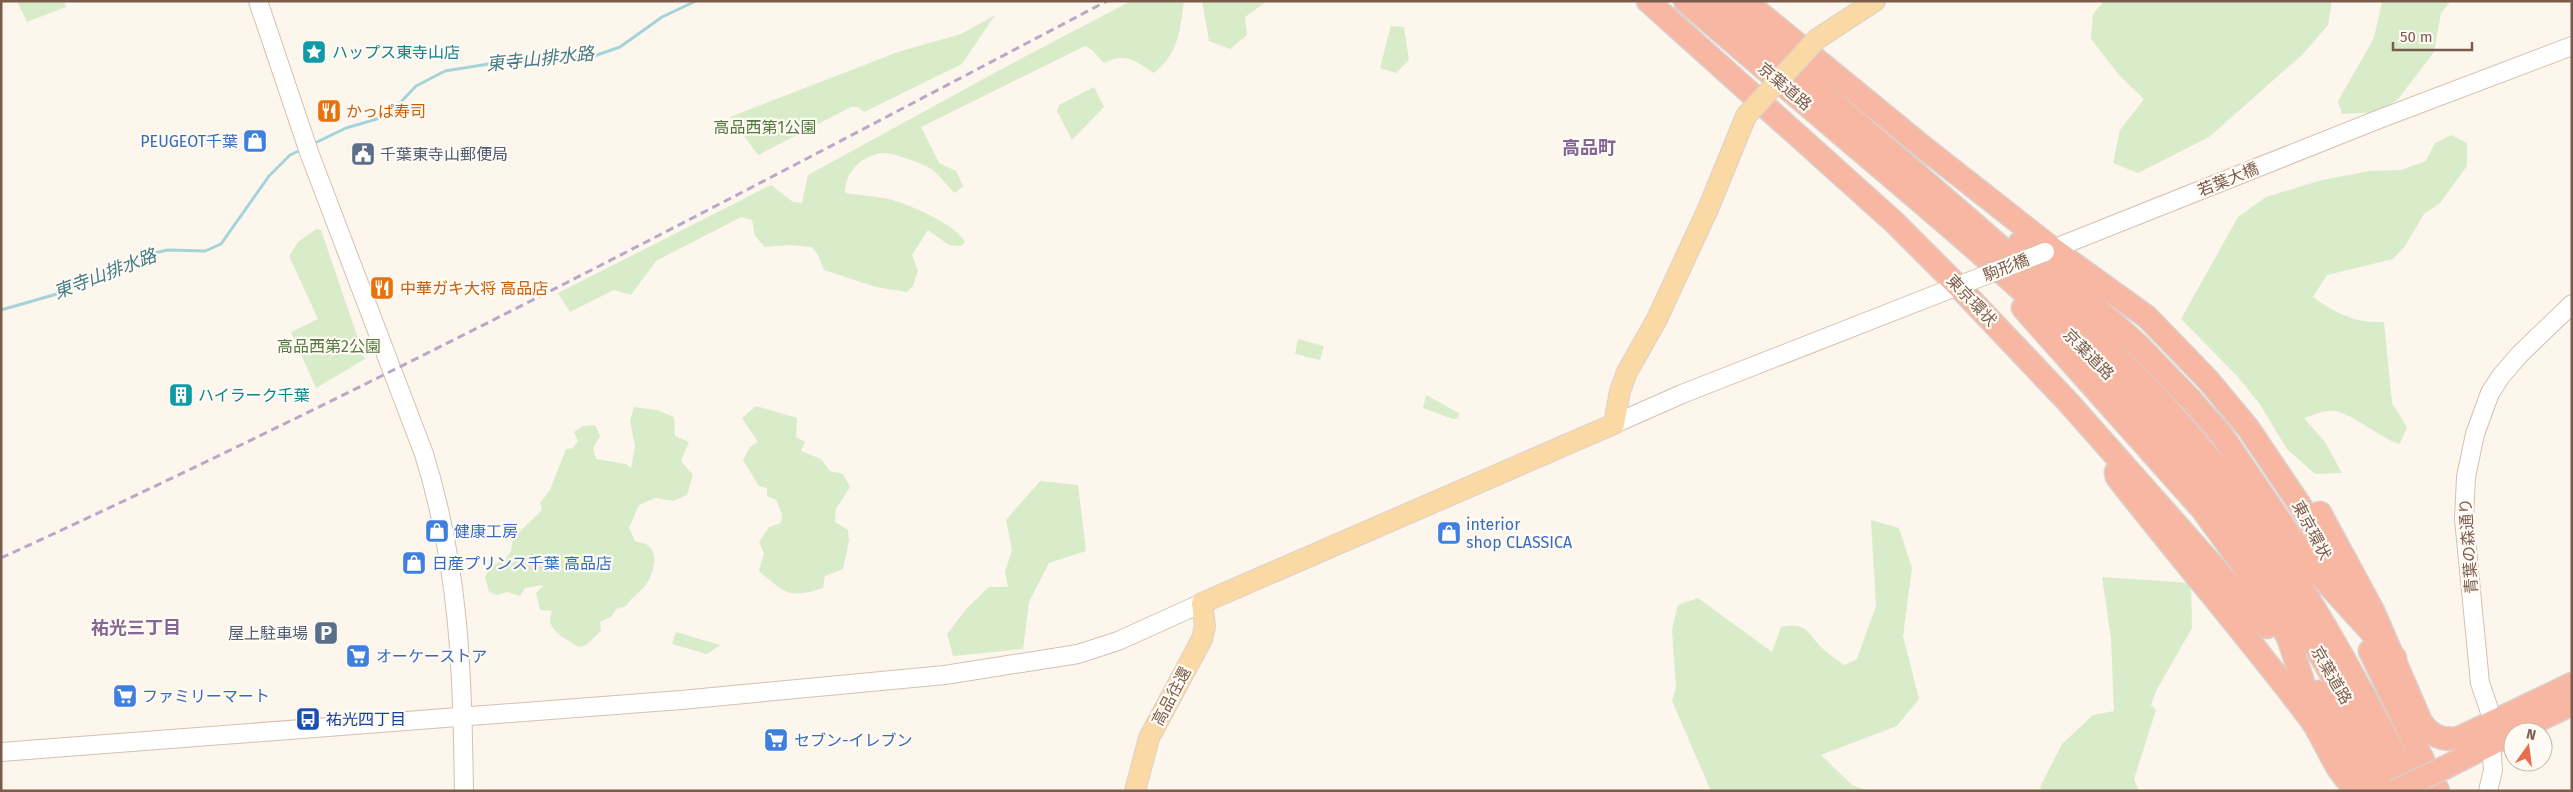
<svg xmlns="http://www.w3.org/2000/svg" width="2573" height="792" font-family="'Fira Sans','Noto Sans JP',sans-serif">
	<rect width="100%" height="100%" fill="#fdf6ec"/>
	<path fill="#d8ecc9" d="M17 1H64L66 7 27 22Z
		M1131 1H1184C1180 30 1179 53 1154 73 1135 61 1126 52 1104 63L1092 50 1085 46 921 127 939 163 956 171 963 186 955 193C947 186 939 174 930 168 924 164 892 153 885 153 863 154 845 171 845 193 858 195 872 196 884 198 905 202 956 224 965 242L961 246 949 245 928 230 912 255 918 271 913 286 907 292 876 287 824 270 818 255 812 247 789 245 765 247 755 236 752 220 741 217 656 261 631 295 614 290 570 312 558 293 771 185 793 202 802 203 808 175 1009 65Z
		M1202 1H1267L1245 17 1247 35 1230 49 1209 41Z
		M2104 1H2332L2328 25 2302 55 2209 137 2138 173 2113 163 2120 130 2144 99 2119 75 2091 39 2093 14Z
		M2382 1H2451L2441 13 2434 52 2399 98 2381 112 2342 114 2338 101 2374 38Z
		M995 15 962 64 864 112 858 107H851L758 155 730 117 898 52 961 34Z
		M1391 26 1404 27 1409 60 1396 73 1380 68Z
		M1094 87 1104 107 1072 140 1057 111 1059 105Z
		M2451 135 2467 143V166L2440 203 2424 214 2405 246 2393 259 2327 275 2313 297C2337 314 2355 323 2384 322L2392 403 2407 427 2400 444C2377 438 2349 408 2327 411 2319 412 2311 416 2304 418L2325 442 2342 473 2315 474 2287 449 2259 403 2237 376 2181 319 2238 217 2266 197 2322 180 2370 171 2401 170 2426 161 2435 143Z
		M316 229 321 230 365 359 316 388 291 332 318 319 289 256 298 242Z
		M1298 339 1324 346 1320 360 1295 354Z
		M1426 395 1459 413 1458 418 1453 419 1423 408Z
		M756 406 797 418 796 437 805 442 801 451 821 459 830 471 843 474 850 487 836 509 835 522 848 530 849 540 843 569 825 576 823 588C788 599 786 594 759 571L764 553 759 542 769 527 781 523 782 514 776 500 767 496V488L759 486 743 460 750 447 758 442 742 418Z
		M634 407 657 410 674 417 675 436 689 442 681 461 693 475 687 495 673 501 655 498 639 505 629 528 635 541C640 543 647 543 650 547 658 555 653 574 647 583 642 592 633 595 626 606L616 609 612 616 600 622 601 631 586 645 579 647C564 637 544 630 552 611L540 610 536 593 544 585 525 588 520 596 507 592 497 595 489 592 485 577 492 565 504 561 511 551 513 538 542 510 540 503 550 490 566 449 573 448 578 441 574 432 583 426 595 425 600 436 593 448 596 459 626 464 631 468 635 446 630 421Z
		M1040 481 1078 485 1086 551 1049 563 1029 602 1023 649 953 656 947 634 967 608 989 587H1008L1005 572 1012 550 1006 520Z
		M1871 520 1899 528 1912 568 1903 636 1919 699 1897 726 1821 755 1852 785 1869 791H1711L1672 701 1676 688 1672 630 1678 605 1698 598 1772 652 1781 627C1808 622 1806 632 1822 648 1829 654 1837 660 1844 665L1857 659 1876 606Z
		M2102 577 2191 583 2192 628 2156 691 2151 705 2156 710 2134 779 2139 791H2042L2040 787 2062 744 2093 715 2114 711 2111 638Z
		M676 632 720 645 707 654 672 644Z"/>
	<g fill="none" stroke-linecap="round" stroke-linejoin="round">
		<path stroke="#a5d3da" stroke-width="3" d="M313 144 346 128 377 119 398 105 416 86 445 71 513 60 591 57 620 47 662 17 696 1
			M1 310 64 292 76 283 95 278 147 255 167 250 205 251 221 244 269 176 290 155 303 149"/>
		<defs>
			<path id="secondary" d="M258 1 310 155 424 454C460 570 462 671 464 791
				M2045 252 2382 118 2572 46
				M1614 424 1682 394 1968 282
				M1 752 681 700 945 675 1078 654 1118 641 1202 603
				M2488 791 2493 770 2491 743 2493 721 2480 683 2464 519 2466 477 2475 434 2490 393 2501 376 2520 354 2572 304"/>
			<path id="primary" d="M1817 39 1875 1
				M1135 791 1149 738 1202 639 1205 626 1202 603 1614 424 1620 391 1627 372 1656 321 1708 209 1746 116"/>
			<path id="highway" d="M1648 1 1894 222 1958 286 2068 402 2267 627
				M1685 1C1761 66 1838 131 1915 197 2016 283 2116 371 2199 475 2277 572 2337 681 2394 791
				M1714 1C1793 68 1872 135 1950 203 2047 287 2144 374 2223 475 2299 572 2358 681 2414 791
				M1745 1 1923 147 2053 249 2147 317 2208 380 2248 428 2308 517 2341 585
				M2019 244 2066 281 2137 344 2191 400 2221 434 2308 562 2395 658
				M2023 308 2202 509 2253 579 2288 637 2319 730
				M2116 472 2117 477C2180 558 2247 635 2309 717 2327 740 2334 775 2360 791
				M2320 513 2373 611 2421 722C2431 736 2442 741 2459 738L2572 684
				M2370 651 2438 791
				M2319 692 2373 791
				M2514 732 2572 704
				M2442 769 2513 733"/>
		</defs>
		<use href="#secondary" stroke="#d6c0b0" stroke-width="20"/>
		<use href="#primary" stroke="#dad1cd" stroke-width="22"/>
		<use href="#highway" stroke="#dad1cd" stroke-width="25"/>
		<use href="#secondary" stroke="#fff" stroke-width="18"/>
		<use href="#primary" stroke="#fbd9a5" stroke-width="20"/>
		<use href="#highway" stroke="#f7b7a3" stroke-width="22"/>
		<path stroke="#b9a8c9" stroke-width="3" stroke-dasharray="8 5" stroke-linecap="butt" d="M1 558C377 386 742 193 1107 1"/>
		<defs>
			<path id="secondary-bridge" d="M1968 282 2045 252"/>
			<path id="primary-bridge" d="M1746 116 1817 39"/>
			<path id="highway-bridge" d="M2395 791 2442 769"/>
		</defs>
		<use href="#secondary-bridge" stroke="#d6c0b0" stroke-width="20" stroke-linecap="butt"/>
		<use href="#primary-bridge" stroke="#dad1cd" stroke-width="22" stroke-linecap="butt"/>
		<use href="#highway-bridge" stroke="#dad1cd" stroke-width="25" stroke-linecap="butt"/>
		<use href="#secondary-bridge" stroke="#fff" stroke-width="18"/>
		<use href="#primary-bridge" stroke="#fbd9a5" stroke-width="20"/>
		<use href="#highway-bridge" stroke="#f7b7a3" stroke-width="22"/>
	</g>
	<defs>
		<symbol id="sight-square" viewBox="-11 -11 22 22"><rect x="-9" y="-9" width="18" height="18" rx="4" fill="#0f9aa8" stroke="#fffaf3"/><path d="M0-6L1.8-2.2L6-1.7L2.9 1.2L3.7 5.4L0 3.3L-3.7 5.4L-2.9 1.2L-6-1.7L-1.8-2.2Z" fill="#fff"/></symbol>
		<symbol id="restaurant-square" viewBox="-11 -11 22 22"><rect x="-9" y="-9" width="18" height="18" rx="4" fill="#e8710a" stroke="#fffaf3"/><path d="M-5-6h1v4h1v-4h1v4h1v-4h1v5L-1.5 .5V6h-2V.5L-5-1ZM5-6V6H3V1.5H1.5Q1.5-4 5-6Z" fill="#fff"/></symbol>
		<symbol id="shop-square" viewBox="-11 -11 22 22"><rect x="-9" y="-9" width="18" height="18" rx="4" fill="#3f7fe0" stroke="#fffaf3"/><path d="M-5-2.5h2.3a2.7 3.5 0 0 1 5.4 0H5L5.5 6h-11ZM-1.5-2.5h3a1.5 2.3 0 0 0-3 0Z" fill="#fff"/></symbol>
		<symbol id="civic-square" viewBox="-11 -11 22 22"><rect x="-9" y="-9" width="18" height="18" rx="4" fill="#5c6f8a" stroke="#fffaf3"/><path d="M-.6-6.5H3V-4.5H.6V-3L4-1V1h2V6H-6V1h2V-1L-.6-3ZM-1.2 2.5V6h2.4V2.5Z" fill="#fff"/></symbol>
		<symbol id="building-square" viewBox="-11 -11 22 22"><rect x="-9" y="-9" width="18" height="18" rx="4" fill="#0f9aa8" stroke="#fffaf3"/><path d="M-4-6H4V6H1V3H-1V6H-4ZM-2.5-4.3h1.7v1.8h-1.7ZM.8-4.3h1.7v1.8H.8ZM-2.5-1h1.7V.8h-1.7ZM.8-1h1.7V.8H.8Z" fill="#fff"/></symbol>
		<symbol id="parking-square" viewBox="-11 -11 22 22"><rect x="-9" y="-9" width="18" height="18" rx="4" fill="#5c6f8a" stroke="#fffaf3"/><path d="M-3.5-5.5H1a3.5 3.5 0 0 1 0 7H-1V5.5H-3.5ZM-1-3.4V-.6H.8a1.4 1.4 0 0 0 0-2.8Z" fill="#fff"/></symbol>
		<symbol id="supermarket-square" viewBox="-11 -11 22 22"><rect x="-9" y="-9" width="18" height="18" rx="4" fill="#3f7fe0" stroke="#fffaf3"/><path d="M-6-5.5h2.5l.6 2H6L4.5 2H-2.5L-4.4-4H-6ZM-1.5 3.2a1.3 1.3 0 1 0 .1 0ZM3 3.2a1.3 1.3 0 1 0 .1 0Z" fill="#fff"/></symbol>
		<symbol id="bus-square" viewBox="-11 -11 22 22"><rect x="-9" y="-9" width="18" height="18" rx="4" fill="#1a4fb4" stroke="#fffaf3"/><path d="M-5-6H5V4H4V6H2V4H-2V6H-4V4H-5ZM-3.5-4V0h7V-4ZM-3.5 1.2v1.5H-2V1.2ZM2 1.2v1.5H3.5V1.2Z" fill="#fff"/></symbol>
	</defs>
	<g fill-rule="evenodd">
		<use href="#sight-square" x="300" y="38" width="28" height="28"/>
		<use href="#restaurant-square" x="315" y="97" width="28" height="28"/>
		<use href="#shop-square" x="241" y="127" width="28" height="28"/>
		<use href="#civic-square" x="349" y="140" width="28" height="28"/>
		<use href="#restaurant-square" x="368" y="274" width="28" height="28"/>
		<use href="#building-square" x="167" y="381" width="28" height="28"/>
		<use href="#shop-square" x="423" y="517" width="28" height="28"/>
		<use href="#shop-square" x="1435" y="519" width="28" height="28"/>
		<use href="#shop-square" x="400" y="549" width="28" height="28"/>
		<use href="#parking-square" x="312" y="619" width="28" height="28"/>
		<use href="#supermarket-square" x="344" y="642" width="28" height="28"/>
		<use href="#supermarket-square" x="111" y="682" width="28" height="28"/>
		<use href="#bus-square" x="294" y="705" width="28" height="28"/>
		<use href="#supermarket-square" x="762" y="726" width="28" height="28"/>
	</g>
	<g text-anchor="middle" stroke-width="4.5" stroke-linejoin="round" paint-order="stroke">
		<g font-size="16" fill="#0d838f" stroke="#fffaf3" text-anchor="start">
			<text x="332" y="58">ハップス東寺山店</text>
			<text x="198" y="401">ハイラーク千葉</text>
		</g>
		<g font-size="16" fill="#7a5c4d" stroke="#fffaf3">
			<text transform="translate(1785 86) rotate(40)" y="6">京葉道路</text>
			<text transform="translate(2228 179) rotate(-22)" y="6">若葉大橋</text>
			<text transform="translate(2006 267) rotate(-21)" y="6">駒形橋</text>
			<text transform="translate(1972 300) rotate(46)" y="6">東京環状</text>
			<text transform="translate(2089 354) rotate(45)" y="6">京葉道路</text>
			<text transform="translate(2312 530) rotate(62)" y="6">東京環状</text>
			<text transform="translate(2468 546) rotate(-94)" y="6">青葉の森通り</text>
			<text transform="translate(2332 675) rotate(60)" y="6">京葉道路</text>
			<text transform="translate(1171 696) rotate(-62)" y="6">高品往還</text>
		</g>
		<g font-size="16" fill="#c56008" stroke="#fffaf3" text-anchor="start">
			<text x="346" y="117">かっぱ寿司</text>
			<text x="400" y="294">中華ガキ大将 高品店</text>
		</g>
		<g font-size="16" fill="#537a41" stroke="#fffaf3">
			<text x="765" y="133">高品西第1公園</text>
			<text x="329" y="352">高品西第2公園</text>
		</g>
		<g font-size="16" fill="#366cbe" stroke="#fffaf3" text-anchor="start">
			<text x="238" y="147" text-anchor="end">PEUGEOT千葉</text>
			<text x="1466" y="530">interior<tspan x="1466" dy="18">shop CLASSICA</tspan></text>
			<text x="454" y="537">健康工房</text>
			<text x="432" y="569">日産プリンス千葉 高品店</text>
			<text x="376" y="662">オーケーストア</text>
			<text x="142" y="702">ファミリーマート</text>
			<text x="794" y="746">セブン-イレブン</text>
		</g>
		<g font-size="16" fill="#4e5e75" stroke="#fffaf3" text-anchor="start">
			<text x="380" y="160">千葉東寺山郵便局</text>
			<text x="308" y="639" text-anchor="end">屋上駐車場</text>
		</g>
		<g font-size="16" fill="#164399" stroke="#fffaf3" text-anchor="start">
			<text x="326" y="725">祐光四丁目</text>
		</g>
		<g font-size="18" font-style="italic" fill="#437c86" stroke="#fffaf3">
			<text transform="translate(540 59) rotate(-6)" y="6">東寺山排水路</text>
			<text transform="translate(105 274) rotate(-21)" y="6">東寺山排水路</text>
		</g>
		<g font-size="18" font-weight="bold" fill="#846695" stroke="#fffaf3">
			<text x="1589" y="154">高品町</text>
			<text x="136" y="634">祐光三丁目</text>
		</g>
	</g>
	<rect width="2573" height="792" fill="none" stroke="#7a5c4d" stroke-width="5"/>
	<g transform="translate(2528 747) rotate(14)"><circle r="24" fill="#fffaf3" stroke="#cabbb1"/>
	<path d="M0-4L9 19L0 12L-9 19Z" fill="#e76f51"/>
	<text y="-8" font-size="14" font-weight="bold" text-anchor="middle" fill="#7a5c4d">N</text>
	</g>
	<path d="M2393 42v8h79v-8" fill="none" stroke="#7a5c4d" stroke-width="2.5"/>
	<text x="2400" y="42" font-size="15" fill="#7a5c4d" stroke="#fffaf3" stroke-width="4" paint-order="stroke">50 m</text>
</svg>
